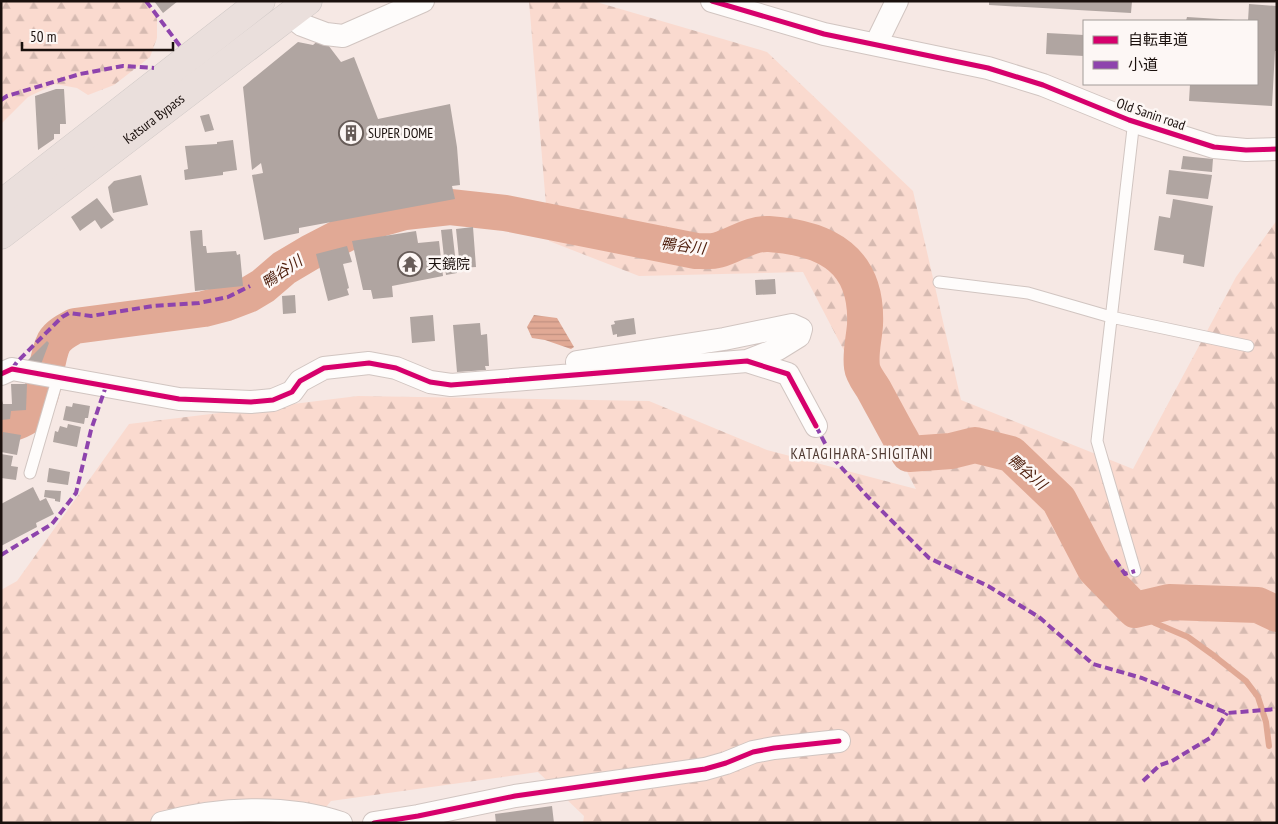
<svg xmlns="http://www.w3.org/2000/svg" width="1278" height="824" font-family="'PT Sans Narrow','Noto Sans JP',sans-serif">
	<defs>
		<pattern id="forest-firs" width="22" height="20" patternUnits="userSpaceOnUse" patternTransform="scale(1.25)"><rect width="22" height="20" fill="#fadacf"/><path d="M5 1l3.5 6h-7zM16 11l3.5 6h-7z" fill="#d6bab1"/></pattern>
		<pattern id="water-rules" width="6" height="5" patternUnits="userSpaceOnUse" patternTransform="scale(1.25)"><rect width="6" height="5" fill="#e1a995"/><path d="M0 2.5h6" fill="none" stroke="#c0907f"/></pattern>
	</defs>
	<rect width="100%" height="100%" fill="#f6e8e4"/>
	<path fill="url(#forest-firs)" d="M1 1H147L157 19V38L150 57 114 85 88 95 77 88 55 84 28 97 1 124Z
		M529 1H593L767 52 913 191 961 400 1133 469 1236 277 1277 220V823H583L584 816 538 772 331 801 313 823H1V590L17 581 129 424 358 396 649 401 767 450 916 489 803 272 639 276 549 241Z"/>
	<path fill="url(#water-rules)" d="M534 315 557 318 574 347 571 349 545 340 532 338 527 327Z"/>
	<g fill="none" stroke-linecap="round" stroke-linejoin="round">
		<path stroke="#e1a995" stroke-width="6" d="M1135 610 1155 623 1188 637 1213 655 1246 681 1258 697 1266 722 1269 746"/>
		<path stroke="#e1a995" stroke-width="36" d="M1 427C9 424 19 422 26 417 48 402 43 363 54 342 59 334 68 330 75 326L204 309 227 303 248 295 263 286 284 268 311 252 369 222 405 212 450 207 505 213 696 251C703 251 711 252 718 250 736 245 750 233 769 234 827 238 868 260 865 325 864 339 860 353 862 367 863 375 870 383 874 390 886 412 897 433 909 454L951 451 975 445 1011 454 1059 500 1095 569 1135 610 1169 602 1258 605 1277 614"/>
	</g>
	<path fill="#b0a5a1" d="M154 1H178L163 13Z
		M989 1H1132L1131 13 989 5Z
		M1249 4 1277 6V51H1275L1272 106 1189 101 1190 84H1257V21H1248Z
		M1187 17 1236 20V21H1186Z
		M1047 33 1084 35V56L1046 54Z
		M322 37 341 62 354 57 378 119 450 104 457 147 460 185 452 186 455 199 299 228V233L264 240 252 175 263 173 261 163 252 170 243 87 298 42 313 45Z
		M56 89H64L66 124H60V134H54V139L38 150 35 96Z
		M209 114 214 130 205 132 200 116Z
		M233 140 237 170 223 172V175L185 180 184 170 188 169 185 146 217 144V142Z
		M1183 156 1213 159 1212 172 1181 169Z
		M1169 170 1212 175 1208 199 1166 194Z
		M141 175 148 205 113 213 108 187 114 181Z
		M97 198 114 220 101 229 95 220 80 231 71 217Z
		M1173 199 1213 206 1204 267 1183 263 1184 255 1154 250 1159 216 1170 218Z
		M473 227 476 267 460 268 456 229Z
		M452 229 457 273 446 275 441 230Z
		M202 230 203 246H206L207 253 236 251 237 255 240 254 243 286 195 291 190 231Z
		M416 231 418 243 439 241 443 276 392 286 393 297 373 299 371 290H363L352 241Z
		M347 246 352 262 343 264 349 288 347 289 349 295 328 301 316 254Z
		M775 279 776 294 756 295 755 280Z
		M295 295 296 313 283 314 282 296Z
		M433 315 435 341 412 343 410 317Z
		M634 318 636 334 617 337V334L613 335 611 325 615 324 614 321Z
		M480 323 481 335 487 334 489 366H485L486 370 457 372 453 325Z
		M47 341 49 343 40 367 25 363Z
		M11 384H27L26 410 11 411 10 419 1 420V397L3 404H12Z
		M73 403 90 406 88 418H85L84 424 63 420 66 406 72 407Z
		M68 424 81 427 77 447 53 442 55 431 58 432 60 426 67 428Z
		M3 432 21 435 17 455 1 452Z
		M1 454 13 456 11 466 18 467 16 480 1 478Z
		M49 468 70 472 68 485 47 482Z
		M33 487 40 501 46 498 54 514 36 523 37 527 1 546V504Z
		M45 490 61 491 60 502 55 501V499L44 497Z
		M552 806 554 823H496L495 814Z"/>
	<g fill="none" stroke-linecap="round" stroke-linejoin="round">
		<defs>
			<path id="service" d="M1134 120 1097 441 1135 571
				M939 282 1028 293 1111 317 1248 346
				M30 473 58 377"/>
			<path id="minor" d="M712 1 824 34 988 68 1043 85 1129 120 1214 147 1246 150 1277 149
				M289 15 302 25 326 34 343 36 423 1
				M876 44 897 1
				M577 362 724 339 792 325 801 329 799 336 778 349 747 361
				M1 374 12 369 179 399 251 402 273 400 292 392 300 381 324 368 369 363 396 368 430 382 451 385 747 361 788 374 816 426
				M162 823C218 808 285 804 341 823
				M374 823 418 816 515 796 705 769 726 763 753 752 774 748 839 741"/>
			<g id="trunk">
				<path d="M1 204 261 1"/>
				<path id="s1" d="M1 235 308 1"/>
			</g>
		</defs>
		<use href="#service" stroke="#d1c5c1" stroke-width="13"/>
		<use href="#minor" stroke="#d1c5c1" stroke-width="24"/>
		<use href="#trunk" stroke="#cec7c5" stroke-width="29"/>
		<use href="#service" stroke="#fefcfb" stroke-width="11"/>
		<use href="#minor" stroke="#fefcfb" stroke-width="22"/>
		<use href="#trunk" stroke="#eadfdc" stroke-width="28"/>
		<path stroke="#8e44ad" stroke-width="4" stroke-dasharray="8 4" stroke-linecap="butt" d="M146 1 180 46
			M1 100 7 96 80 74 123 66 154 68
			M12 369 17 362 62 317 69 313 91 316 153 306 199 303 228 297 250 286
			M816 426 832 457 867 496 929 558 988 586 1039 617 1093 664 1142 678 1227 713 1277 709
			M1 555 52 524 76 493 91 430 106 386
			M1115 560 1125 574 1135 571
			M1143 781 1160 765 1172 761 1210 738 1227 713"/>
		<defs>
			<path id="cycleway" d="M712 1 824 34 988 68 1043 85 1129 120 1214 147 1246 150 1277 149
				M1 374 12 369 179 399 251 402 273 400 292 392 300 381 324 368 369 363 396 368 430 382 451 385 747 361 788 374 816 426
				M374 823 418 816 515 796 705 769 726 763 753 752 774 748 839 741"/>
		</defs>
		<use href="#cycleway" stroke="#fdf7f5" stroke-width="8"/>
		<use href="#cycleway" stroke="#d6006c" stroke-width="5"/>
	</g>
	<defs>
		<symbol id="building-ring" viewBox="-11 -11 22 22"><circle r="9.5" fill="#fdf7f5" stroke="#675c58" stroke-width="1.5"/><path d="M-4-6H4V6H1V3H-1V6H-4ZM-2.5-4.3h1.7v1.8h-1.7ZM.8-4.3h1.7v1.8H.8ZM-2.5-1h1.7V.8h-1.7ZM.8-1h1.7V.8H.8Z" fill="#675c58"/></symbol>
		<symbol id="temple-ring" viewBox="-11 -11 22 22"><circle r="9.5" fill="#fdf7f5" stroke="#675c58" stroke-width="1.5"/><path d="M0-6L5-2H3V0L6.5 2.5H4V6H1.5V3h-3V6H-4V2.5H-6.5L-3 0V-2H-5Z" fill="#675c58"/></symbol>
	</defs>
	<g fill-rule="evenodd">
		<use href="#building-ring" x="337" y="119" width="28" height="28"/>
		<use href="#temple-ring" x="396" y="250" width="28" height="28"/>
	</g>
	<g text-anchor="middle" stroke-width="5" stroke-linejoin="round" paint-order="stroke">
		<g font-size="14" fill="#1a100d" stroke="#fdf7f5">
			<text transform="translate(1151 114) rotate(19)" y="5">Old Sanin road</text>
			<text dy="5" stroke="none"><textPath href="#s1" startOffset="192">Katsura Bypass</textPath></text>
		</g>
		<g font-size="14" fill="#1a100d" stroke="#fdf7f5" text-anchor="start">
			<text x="368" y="138">SUPER DOME</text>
			<text x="428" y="269">天鏡院</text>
		</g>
		<g font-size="15" font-style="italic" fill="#4e1e0c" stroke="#fdf7f5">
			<text transform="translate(683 246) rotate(7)" y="5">鴨谷川</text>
			<text transform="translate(282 272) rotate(-34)" y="5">鴨谷川</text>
			<text transform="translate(1027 472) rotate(41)" y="5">鴨谷川</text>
		</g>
		<g font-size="15" letter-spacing="1" fill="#503a32" stroke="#fdf7f5">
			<text x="862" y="459">KATAGIHARA-SHIGITANI</text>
		</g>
	</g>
	<rect width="1278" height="824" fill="none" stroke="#1a100d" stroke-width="5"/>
	<rect x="1083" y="20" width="175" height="65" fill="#fdf7f5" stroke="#a29b98"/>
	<rect x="1093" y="36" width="25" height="8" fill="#d6006c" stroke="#a29b98"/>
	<text x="1128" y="45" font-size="15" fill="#1a100d">自転車道</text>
	<rect x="1093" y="61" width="25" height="8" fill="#8e44ad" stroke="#a29b98"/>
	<text x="1128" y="70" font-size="15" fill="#1a100d">小道</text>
	<path d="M22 42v8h151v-8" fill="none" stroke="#1a100d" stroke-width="2.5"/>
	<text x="30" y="42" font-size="15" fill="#1a100d" stroke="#fdf7f5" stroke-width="4" paint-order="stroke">50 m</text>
</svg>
